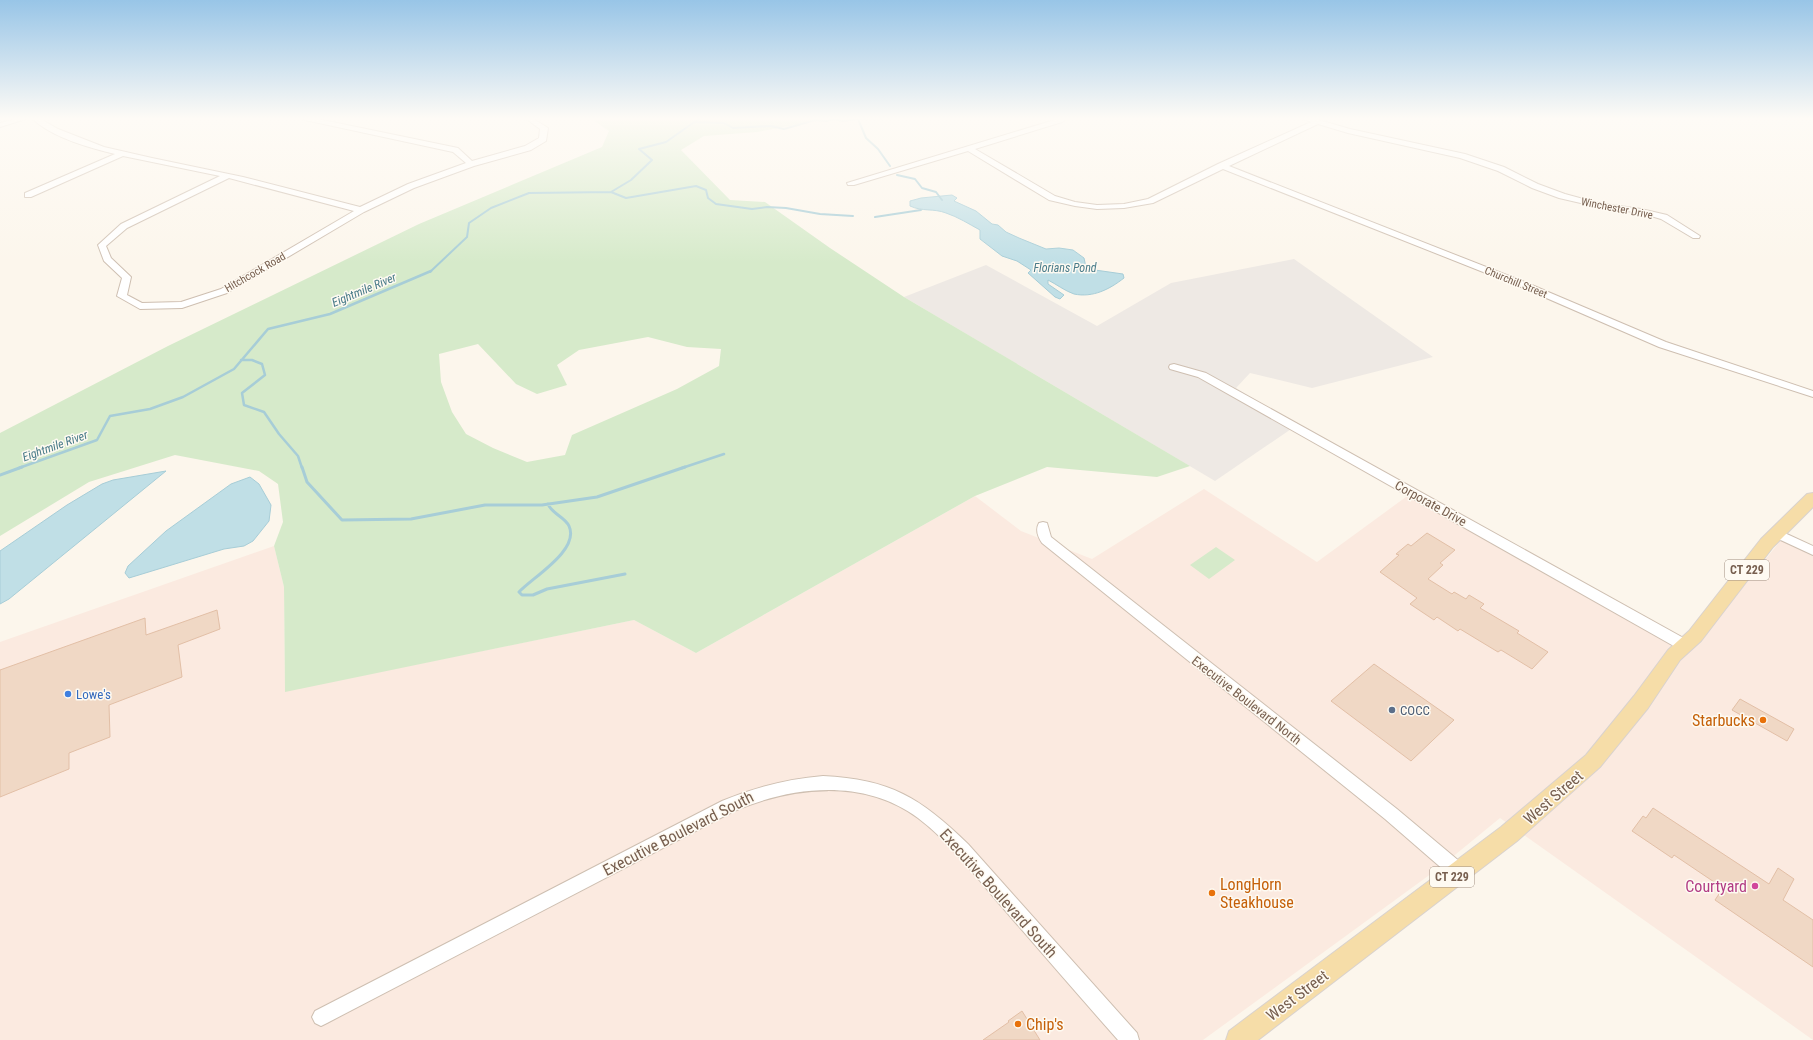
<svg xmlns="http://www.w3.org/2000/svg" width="1813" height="1040" font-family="'Roboto Condensed',sans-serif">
	<rect width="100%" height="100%" fill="#fcf6ec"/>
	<path fill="#fbeae0" d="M1204 489 1317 562 1410 494 1689 652 1782 539 1813 555V1040L1500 818 1439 868 1203 1040H0V642L274 546 284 587 285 691 634 620 696 653 975 496 1021 531 1092 559Z"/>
	<path fill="#eee9e4" d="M1294 259 1433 357 1312 388 1250 373 1236 388 1297 425 1215 481 904 297 986 265 1097 326 1171 283Z"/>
	<path fill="#d6eaca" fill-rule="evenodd" d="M590 118H831L757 132 704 136 681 150 730 200 765 202 830 248 904 297 1190 466 1157 477 1047 467 975 496 696 653 634 620 285 692 284 587 274 546 283 522 278 484 259 471 175 455 89 482 0 536V433L168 346 419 224 602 147 609 131ZM648 337 687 347 721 349 719 366 677 389 572 435 565 455 527 462 493 448 466 434 452 412 441 382 439 354 478 344 516 384 537 394 567 385 557 365 579 350Z
		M1216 547 1235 560 1209 579 1190 565Z"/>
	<path fill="#c0dfe6" stroke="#a7cdd7" d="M952 195 957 198 954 201 976 211 992 224 998 225 1006 232 1019 238 1046 249 1059 248 1073 250 1084 258 1086 267 1095 270 1123 274 1124 278C1110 289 1093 298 1074 294 1065 291 1056 284 1048 280V284L1064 295 1060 299 1055 297 1028 273 1031 270 1017 261 1002 256 980 239V230C969 224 958 217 946 213 933 208 923 212 910 206V201L921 198Z
		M166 471 9 599 0 604V551L67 505 102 484 113 480Z
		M250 477 259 484 271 505 269 521 253 541 244 546 224 549 129 578 125 573 128 566 166 531 231 484Z"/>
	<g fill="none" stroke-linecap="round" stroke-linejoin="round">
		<path stroke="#a7cdd7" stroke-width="2" d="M858 119 866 138 878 149 890 166
			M696 122 724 123 733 128 771 126 784 129 815 120 826 121 834 119 843 121 858 119 908 118
			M897 175 915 179 922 188 936 192 942 200
			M611 192 626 198 696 186 706 190 708 198 716 204 752 209 767 207 786 208 820 214 853 216
			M875 217 921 210
			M430 272 467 237 469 223 491 208 529 193 611 192 631 180 652 160 639 149 666 142 700 118"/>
		<path stroke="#a7cdd7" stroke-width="2.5" d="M241 360H252L262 364 265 375 242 393 244 405 264 412 279 434 298 456 302 468
			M19 468 97 440 110 416 150 409 183 397 234 369 268 329 330 314 431 271
			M682 468 724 454"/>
		<path stroke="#a7cdd7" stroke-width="3" d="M302 467 307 482 342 520 411 519 485 505H542L597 497 685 467
			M0 475 22 467
			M548 504C552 514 565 517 569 526 580 550 533 577 519 592L522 595H533L547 589 625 574"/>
	</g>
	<path fill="#f0d8c5" stroke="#e2bfa6" d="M1427 533 1455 550 1440 563 1443 565 1428 579 1452 594 1454 592 1466 599 1469 595 1484 604 1480 608 1519 631 1517 633 1548 652 1532 669 1501 650 1498 652 1460 629 1458 631 1437 617 1434 620 1410 604 1417 598 1380 572 1399 555 1396 554 1408 544 1411 546Z
		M217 610 220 629 178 645 182 677 109 705 110 737 69 753V769L0 797V670L145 618 146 635Z
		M1374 664 1454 720 1411 761 1331 701Z
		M1740 699 1794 729 1787 741 1732 710Z
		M1653 808 1769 884 1778 868 1794 879 1783 900 1813 920V967L1715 900 1723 888 1674 855 1672 858 1632 831 1643 816 1646 818Z
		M1022 1011 1040 1040H983L1009 1022 1008 1021Z"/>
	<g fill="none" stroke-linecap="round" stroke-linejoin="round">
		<defs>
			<path id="minor" d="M20 118H29L0 127V123Z
				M32 118H39L58 129 104 147 152 158 243 177 360 207 408 184 466 163 453 152 305 120 302 118H313L458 148 472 161 525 146 539 138 540 129 525 118H532L548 128 546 141 531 150 474 166 414 188 364 212 227 293 182 308 140 309 117 296 122 278 104 261 98 245 121 224 220 176 123 156 31 197H25V193L115 154C90 148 50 137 32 118ZM229 178 354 211 221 289 181 302 142 303 127 295 131 277 111 258 106 246 127 228Z
				M1061 118H1068L1062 122 975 149 1055 196 1075 202 1097 205 1124 204 1148 199 1218 164 1311 122 1304 119 1303 118H1312L1350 129 1465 154 1504 167 1538 184 1565 194 1598 203 1641 209 1667 215 1700 236 1699 238H1693L1661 219 1641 213 1598 207 1559 198 1532 188 1498 171 1460 158 1348 133 1318 124 1229 166 1527 283 1666 342 1813 391V397L1659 347 1521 287 1223 169 1153 203 1124 208 1097 209 1075 206 1049 200 968 151 854 185H848L847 183Z
				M1174 364 1206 373 1689 641 1691 645 1689 649 1684 650 1679 649 1198 377 1170 369 1169 367 1170 365Z
				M1043 522 1047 523 1051 537 1397 809 1465 866 1467 872 1465 878 1459 880 1453 878 1385 819 1042 543C1038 537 1035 530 1039 523Z
				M1776 529 1813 546V555L1772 536 1770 533 1772 530Z
				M823 776C890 779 921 798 968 844L1137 1033 1139 1040H1118C1079 996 1041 952 1003 908 976 877 951 843 918 818 863 778 793 786 734 811L327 1023 321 1026 315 1023 312 1017 315 1011 722 801C756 787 787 779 823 776Z"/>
			<path id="major" d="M1813 493V507L1773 547 1701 641 1680 660 1648 708 1600 767 1517 841 1258 1040H1226L1229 1031 1501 827 1586 755 1634 696 1668 650 1689 631 1761 539 1807 494Z"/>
		</defs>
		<use href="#minor" stroke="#cebfb1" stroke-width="2"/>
		<use href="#major" stroke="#d9d2ce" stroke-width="2"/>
		<use href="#minor" fill="#fff" fill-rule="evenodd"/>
		<use href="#major" fill="#f6dda8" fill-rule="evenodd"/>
	</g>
	<linearGradient id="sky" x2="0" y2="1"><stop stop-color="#98c5e7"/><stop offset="0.45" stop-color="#fefbf6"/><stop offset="1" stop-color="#fefbf6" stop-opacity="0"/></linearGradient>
	<rect width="1813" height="263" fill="url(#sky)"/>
	<circle fill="#3f7fe0" stroke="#fefaf2" stroke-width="1.5" cx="68" cy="694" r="4"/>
	<circle fill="#5c6f8a" stroke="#fefaf2" stroke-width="1.5" cx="1392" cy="710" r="4"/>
	<g fill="#e8710a" stroke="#fefaf2" stroke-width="1.5">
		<circle cx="1763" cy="720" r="4"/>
		<circle cx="1212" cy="893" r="4"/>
		<circle cx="1018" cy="1024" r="4"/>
	</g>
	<circle fill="#d1479c" stroke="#fefaf2" stroke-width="1.5" cx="1755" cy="886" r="4"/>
	<g text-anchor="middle" stroke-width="3" stroke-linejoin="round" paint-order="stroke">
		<g font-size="11" fill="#775f4f" stroke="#fefaf2">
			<text transform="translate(1617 208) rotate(11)" y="4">Winchester Drive</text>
			<text transform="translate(255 272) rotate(-30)" y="4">Hitchcock Road</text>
			<text transform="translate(1516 282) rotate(22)" y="4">Churchill Street</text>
		</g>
		<g font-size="12" font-style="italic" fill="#497b89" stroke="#fefaf2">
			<text x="1065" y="272">Florians Pond</text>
			<text transform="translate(364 290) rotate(-23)" y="4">Eightmile River</text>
			<text transform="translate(55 446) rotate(-20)" y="4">Eightmile River</text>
		</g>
		<g fill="#fefaf2" stroke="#a08e80" stroke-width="1">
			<rect x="1725" y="560" width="44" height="20" rx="3"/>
			<rect x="1430" y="867" width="44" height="20" rx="3"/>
		</g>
		<g font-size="12" font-weight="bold" fill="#775f4f">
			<text x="1747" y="574">CT 229</text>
			<text x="1452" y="881">CT 229</text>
		</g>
		<g font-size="13" fill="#775f4f" stroke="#fefaf2">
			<text transform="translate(1431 503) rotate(29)" y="5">Corporate Drive</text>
			<text transform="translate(1247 700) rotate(38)" y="5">Executive Boulevard North</text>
		</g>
		<g font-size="13" fill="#366cbe" stroke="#fefaf2" text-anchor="start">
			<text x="76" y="699">Lowe's</text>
		</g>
		<g font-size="13" fill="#4e5e75" stroke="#fefaf2" text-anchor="start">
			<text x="1400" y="715">COCC</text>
		</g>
		<g font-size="16" fill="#c56008" stroke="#fefaf2" text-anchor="start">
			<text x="1755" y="726" text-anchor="end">Starbucks</text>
			<text x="1220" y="890">LongHorn<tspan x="1220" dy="18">Steakhouse</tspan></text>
			<text x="1026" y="1030">Chip's</text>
		</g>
		<g font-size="16" fill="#775f4f" stroke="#fefaf2">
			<text transform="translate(1553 797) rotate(-41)" y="6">West Street</text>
			<text transform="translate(678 833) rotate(-27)" y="6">Executive Boulevard South</text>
			<text transform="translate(999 893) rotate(48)" y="6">Executive Boulevard South</text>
			<text transform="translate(1297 995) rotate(-37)" y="6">West Street</text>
		</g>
		<g font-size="16" fill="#b23c85" stroke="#fefaf2" text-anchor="end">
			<text x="1747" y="892">Courtyard</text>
		</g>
	</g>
</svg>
